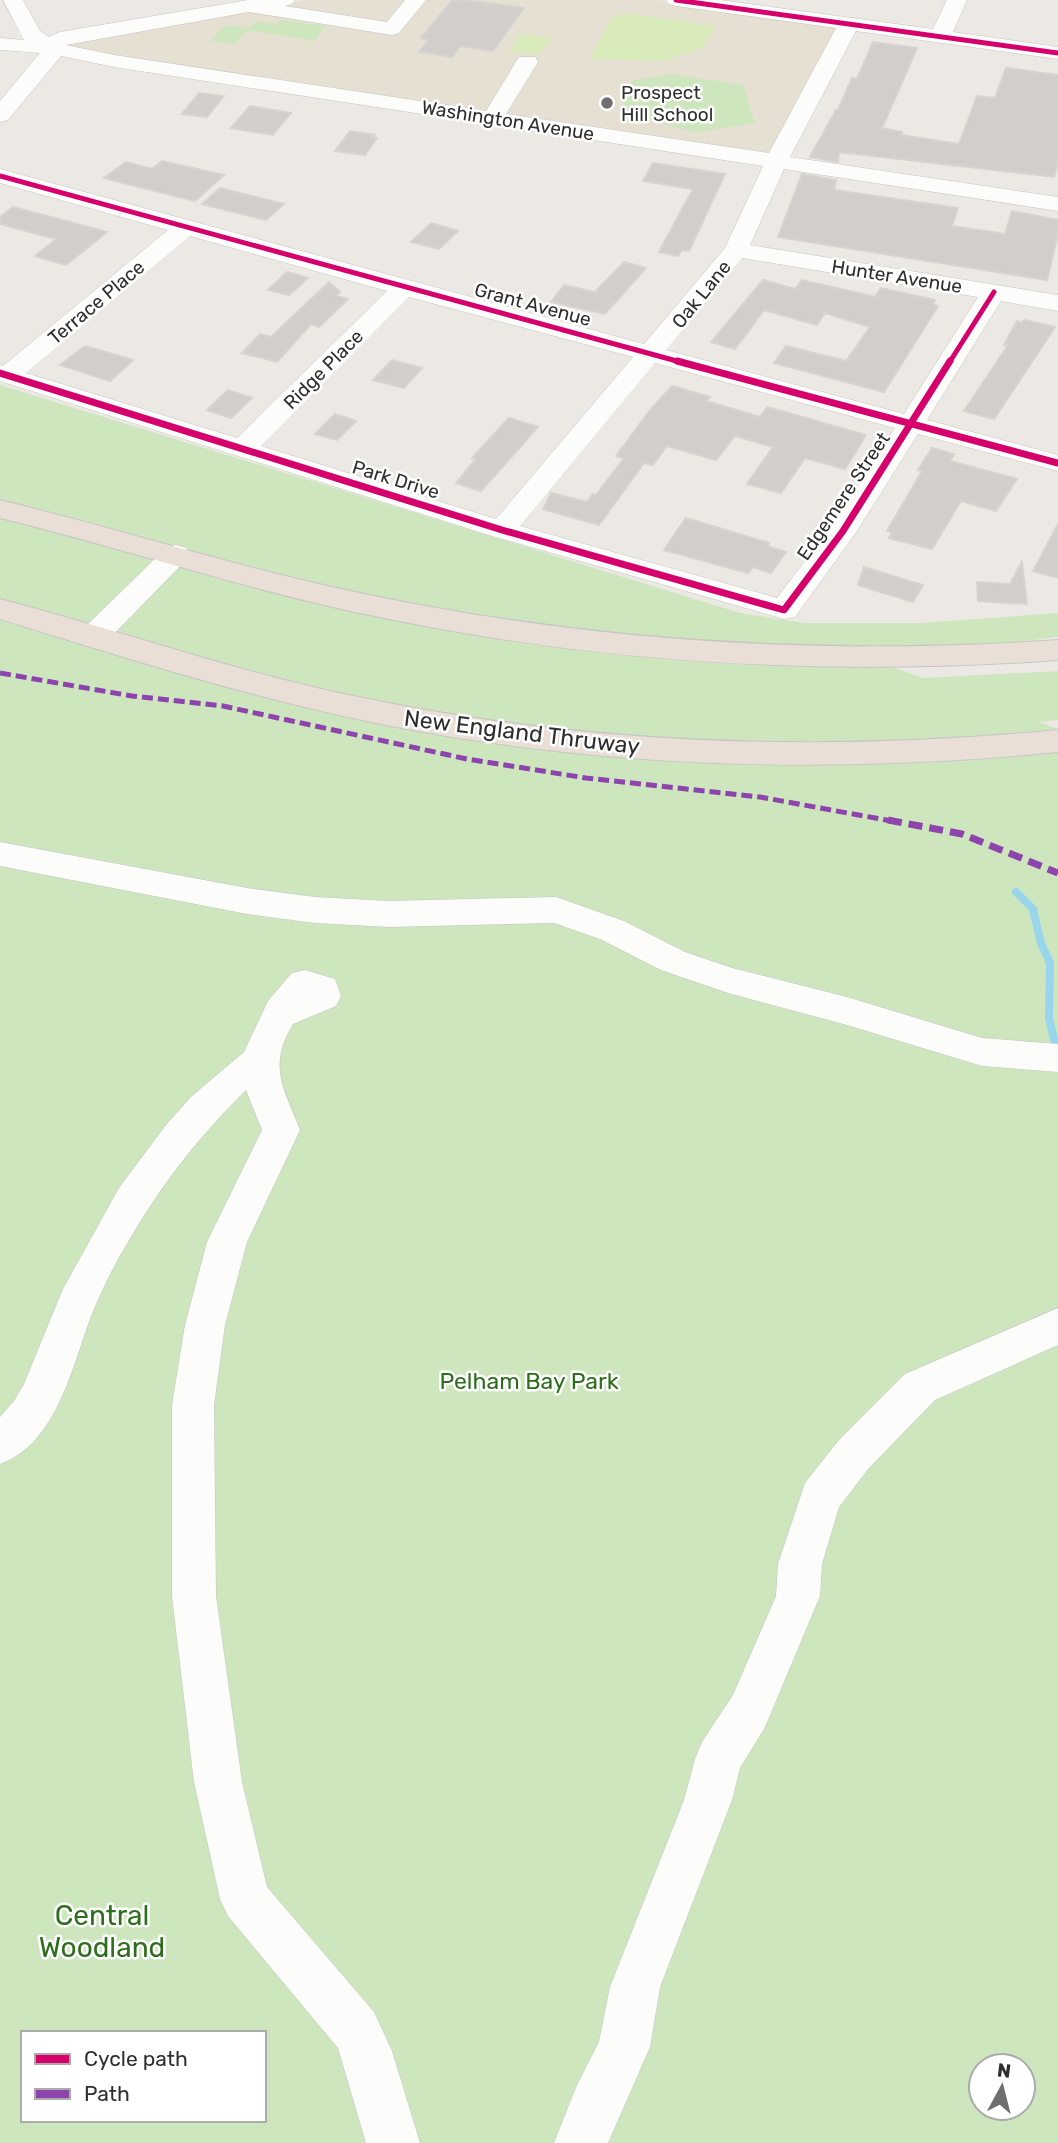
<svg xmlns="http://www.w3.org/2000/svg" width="1058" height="2143" font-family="Rubik,sans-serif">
	<rect width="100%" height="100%" fill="#ece8e4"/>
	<path fill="#e6e0d3" d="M309 0H656L841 26 771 157 56 48 59 42Z"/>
	<path fill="#cee6be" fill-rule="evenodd" d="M281 20 326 26 315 41 248 30 235 44 210 41 225 25 249 28 256 21 277 24Z
		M672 74 743 85 755 123 695 133 620 111 633 80Z
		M0 385 740 613 804 623H920L1058 613V637L1008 643 842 648 923 678 1058 671V720L1039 722 1058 729V2143H0ZM23 2033H264V2120H23ZM981 2066H1023V2108H981Z"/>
	<path fill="#d9eabb" d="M626 13 716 26 703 47 665 61 589 59 612 17Z
		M521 34 551 38 540 55 509 51Z"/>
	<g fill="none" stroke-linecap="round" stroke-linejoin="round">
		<path stroke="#99d6ec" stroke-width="8" d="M1016 892 1033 909 1041 943 1050 963 1049 1018 1056 1048"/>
	</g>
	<path fill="#d1cecb" stroke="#d7d4d0" stroke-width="2" d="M452 0H467L524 8 493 51 460 46 452 57 419 52 428 40 421 38Z
		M873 42 917 48 882 128 902 132 901 135 959 144 977 96 995 98 1006 68 1058 75V163L1054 177 839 152 838 162 810 157 836 110H838L852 78 857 79Z
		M199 93 224 96 207 117 182 114Z
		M250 106 291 113 273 135 231 128Z
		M350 131 374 135 372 137 377 138 365 155 335 151Z
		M162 161 224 175 195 201 104 178 126 162 152 169Z
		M653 163 725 174 689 251 682 250 678 256 659 252 693 189 643 181Z
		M802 174 836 180 834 190 958 208 952 226 1005 234 1012 211 1058 220V234L1047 280 778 237Z
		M220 188 284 204 266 220 202 204Z
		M13 207 107 232 66 265 35 256 56 239 0 224V217Z
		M431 223 458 231 439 249 411 242Z
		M624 262 646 268 605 314 551 302 564 285 595 292Z
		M287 272 308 278 289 295 268 290Z
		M763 280 795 289 802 280 875 297 881 288 935 300 933 304 938 306 884 392 774 363 786 346 846 361 870 327 825 313 817 325 764 310 735 349 711 342Z
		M329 282 340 292 336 296 348 299 319 327 311 324 277 362 242 353 260 334 271 337Z
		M1024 320 1055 327 994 419 964 411 1008 345H1004L1017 321 1022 323Z
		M85 346 133 360 110 381 60 365Z
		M392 360 422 368 404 388 373 380Z
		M672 386 710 397 706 401 760 417 767 407 866 435 845 469 805 458 781 493 747 484 773 447 735 436 716 460 667 446 653 465 644 463 599 525 543 509 551 493 587 502 593 494 596 495 624 458 616 456 651 409Z
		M228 390 252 398 231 418 207 410Z
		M335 414 356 421 337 440 315 434Z
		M509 418 538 427 481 491 456 483 476 459 472 458Z
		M932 448 954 454 950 461 1017 479 996 511 961 501 932 549 889 538 892 532 887 531 922 471 918 470Z
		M686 518 769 543 767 546 786 552 771 573 753 567 748 573 664 550Z
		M1058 524V578L1033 571Z
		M1022 562 1027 604 978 601 977 582 1010 584Z
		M864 567 923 585 913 602 858 585Z"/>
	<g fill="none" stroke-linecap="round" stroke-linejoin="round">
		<defs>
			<path id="minor" d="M3 0H23L40 31 49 37 60 32 248 0H295L292 4 285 6 387 22 405 0H426L399 33 392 35 249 12 66 45 114 55 486 111 519 57H535L538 62 506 114 769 153 836 28 676 6 669 4 666 0H720L933 29 947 0H967L953 32 1058 47V59L856 31 790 157 1058 197V211L784 169 750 245 1058 295V311L1001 301 927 420 1058 455V471L918 434 857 531 795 617 784 619 492 536 0 381V365L3 366 168 230 0 183V169L644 344 725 248 763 166 114 67 61 56 8 120 0 122V101L40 53 0 50V38L24 40ZM190 236 387 291 237 438 26 373ZM742 258 978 297 904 414 666 350ZM409 297 633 357 496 519 261 446ZM655 363 895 428 831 527 777 598 520 526Z
				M176 545 186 548 190 554 186 560 104 644 93 647 82 644 78 637 82 630 166 548Z
				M0 842 247 888 315 897 389 901 556 897 624 921 685 952 732 968 847 997 982 1038 1058 1044V1072L982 1066 847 1025 728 993 661 970 600 939 554 923 389 927 315 923 247 914 0 866Z
				M305 970 335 979 341 996 336 1006 293 1024C267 1067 284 1088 300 1130L247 1242 225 1325 214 1405 216 1596 242 1782 267 1887 374 2012 392 2051 420 2143H366L338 2048 228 1916 220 1899 194 1782 172 1596V1405L185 1325 207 1242 262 1130 246 1090C199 1136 161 1185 128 1242 114 1265 102 1289 92 1314 72 1365 58 1443 0 1464V1417L14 1401 24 1384 63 1289 119 1188 166 1125 192 1096 244 1052 268 1001 285 981 292 973Z
				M1058 1308V1345L935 1400 869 1468 839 1507 822 1564 820 1596 765 1727 740 1768 732 1800 660 1987 650 2047 608 2143H554L577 2085 599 2042 610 1987 684 1800 695 1759 702 1742 733 1695 776 1596 778 1564 805 1483 839 1440 905 1374Z"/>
			<path id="highway" d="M0 500C119 529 236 567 355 592 589 642 820 656 1058 640V660C820 677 589 663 355 612 235 586 119 547 0 518Z
				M0 599C115 629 227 669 344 694 580 745 818 753 1058 730V752C834 774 612 769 391 726 258 700 129 659 0 619Z"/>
		</defs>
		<use href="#minor" stroke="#c5c4c5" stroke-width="1"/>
		<use href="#highway" stroke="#c6c5c4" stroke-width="2"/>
		<use href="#minor" fill="#fcfcfb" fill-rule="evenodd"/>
		<use href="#highway" fill="#eadfd6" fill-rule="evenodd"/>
		<path stroke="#8e44ad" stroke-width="5" stroke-dasharray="11 5" stroke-linecap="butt" d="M0 673 132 696 223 706 467 759 586 778 760 797 897 822"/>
		<path stroke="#8e44ad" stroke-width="7" stroke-dasharray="14 7" stroke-linecap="butt" d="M888 820 962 834 1058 873"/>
		<defs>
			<path id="cycleway-far1" d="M676 0 1058 53
				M0 176 684 363
				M949 363 994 292"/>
			<path id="cycleway" d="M677 361 1058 463
				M0 373 502 530 784 610 843 531 950 361"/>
		</defs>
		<use href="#cycleway-far1" stroke="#fff" stroke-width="8"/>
		<use href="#cycleway" stroke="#fff" stroke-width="10"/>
		<use href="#cycleway-far1" stroke="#d6006c" stroke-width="5"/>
		<use href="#cycleway" stroke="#d6006c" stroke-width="7"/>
	</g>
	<circle fill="#706f6e" stroke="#fff" stroke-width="2.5" cx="607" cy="103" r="7"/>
	<g text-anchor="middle" stroke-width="5" stroke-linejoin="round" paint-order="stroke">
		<g font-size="19" fill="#2e2e2e" stroke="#fff" text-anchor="start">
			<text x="621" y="99">Prospect<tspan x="621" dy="22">Hill School</tspan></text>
		</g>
		<g font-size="19" fill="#2e2e2e" stroke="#fff">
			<text transform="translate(508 120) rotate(9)" y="7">Washington Avenue</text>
			<text transform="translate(897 276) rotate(9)" y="7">Hunter Avenue</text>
			<text transform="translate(701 294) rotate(-51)" y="7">Oak Lane</text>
			<text transform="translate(96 302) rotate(-40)" y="7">Terrace Place</text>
			<text transform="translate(533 304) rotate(15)" y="7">Grant Avenue</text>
			<text transform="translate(323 369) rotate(-45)" y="7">Ridge Place</text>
			<text transform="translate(396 479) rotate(17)" y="7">Park Drive</text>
			<text transform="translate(843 496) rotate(-56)" y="7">Edgemere Street</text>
		</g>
		<g font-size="23" fill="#2e2e2e" stroke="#fff">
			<text transform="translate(522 732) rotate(7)" y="8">New England Thruway</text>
		</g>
		<g font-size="23" fill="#2c6e1b" stroke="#fff">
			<text x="529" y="1389">Pelham Bay Park</text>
		</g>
		<g font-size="28" fill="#2c6e1b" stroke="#fff">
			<text x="102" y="1925">Central<tspan x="102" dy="32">Woodland</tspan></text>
		</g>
	</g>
	<rect x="21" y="2031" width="245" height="91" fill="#ffffff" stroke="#ababab" stroke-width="2"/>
	<rect x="35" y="2054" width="35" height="10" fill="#d6006c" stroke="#ababab" stroke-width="2"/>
	<text x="84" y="2066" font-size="21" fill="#2e2e2e">Cycle path</text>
	<rect x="35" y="2089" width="35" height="10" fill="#8e44ad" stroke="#ababab" stroke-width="2"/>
	<text x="84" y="2101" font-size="21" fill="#2e2e2e">Path</text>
	<g transform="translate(1002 2087) rotate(7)"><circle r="33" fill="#ffffff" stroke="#ababab" stroke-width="2"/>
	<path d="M0-5L12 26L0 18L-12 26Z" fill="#706f6e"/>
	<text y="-10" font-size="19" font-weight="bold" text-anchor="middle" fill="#2e2e2e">N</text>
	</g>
</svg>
